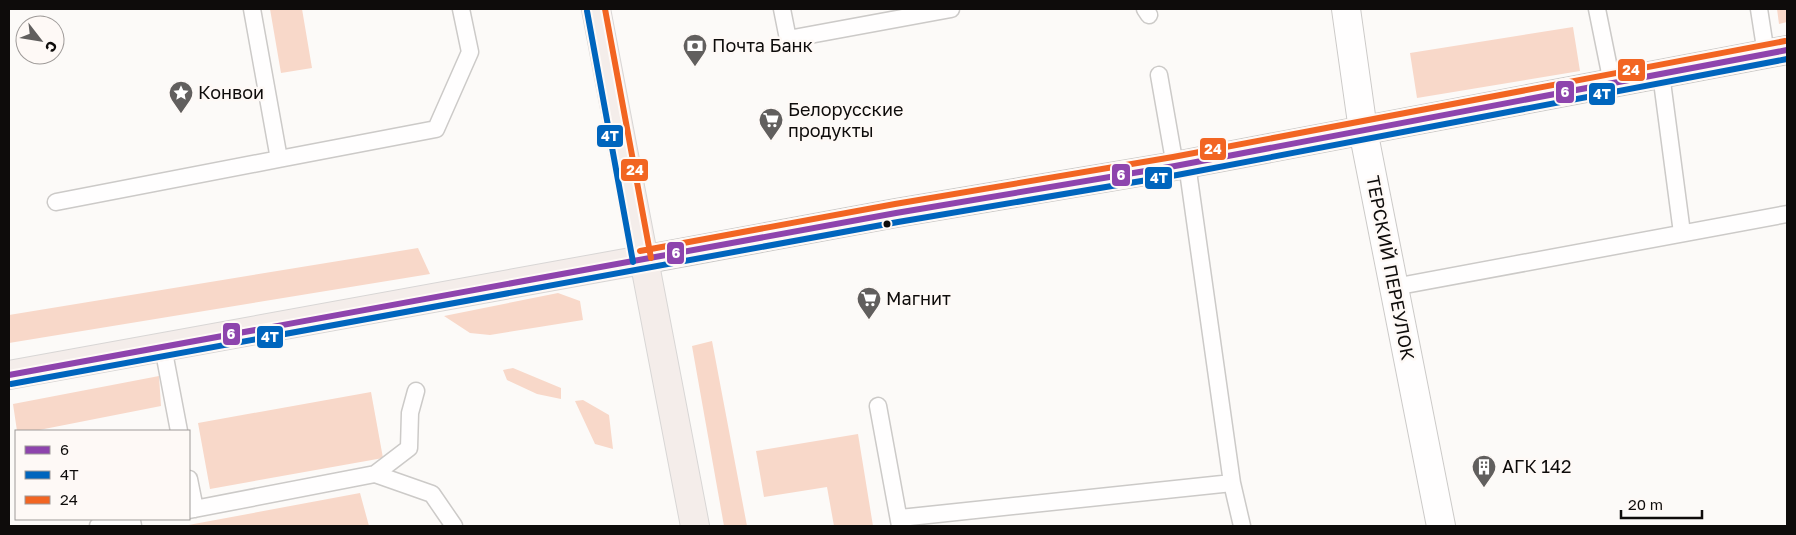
<svg xmlns="http://www.w3.org/2000/svg" width="1796" height="535" font-family="'Golos Text',sans-serif">
	<rect width="100%" height="100%" fill="#fcfaf8"/>
	<path fill="#f8d8c9" d="M270 9H302L312 68 281 73Z
		M1777 9H1787V22L1779 24Z
		M1573 27 1580 71 1417 98 1410 53Z
		M418 248 430 274 9 343V315Z
		M558 293 580 301 583 320 490 335 470 333 444 316Z
		M712 341 747 526H724L692 346Z
		M513 368 561 388V399L537 394 507 380 503 370Z
		M159 376 161 406 34 431H17L13 404Z
		M371 392 383 458 210 489 198 423Z
		M583 400 609 415 613 449 595 444 575 401Z
		M858 434 873 526H834L827 487 764 497 756 451Z
		M360 493 369 526H183Z"/>
	<g fill="none" stroke-linecap="round" stroke-linejoin="round">
		<defs>
			<path id="service" d="M252 9 279 159 436 129 470 52 461 9
				M782 9 788 39 951 9
				M1145 9 1149 15
				M1597 9 1612 83
				M1759 9 1766 54
				M1661 74 1682 233
				M1159 75 1175 166
				M1187 164 1232 483 1242 526
				M56 202 279 159
				M1394 287 1787 214
				M163 347 179 431
				M878 406 900 526
				M375 474 432 494 454 526
				M189 479 195 509
				M189 510 375 474 409 448 410 413 416 391
				M900 518 1232 483
				M98 526 132 521 133 526"/>
			<path id="minor" d="M1346 9 1363 130 1441 526"/>
			<path id="tertiary" d="M642 260 896 213 1175 166 1787 50"/>
			<path id="primary" d="M596 9 695 526
				M9 375 642 260"/>
		</defs>
		<use href="#service" stroke="#cccac8" stroke-width="19"/>
		<use href="#minor" stroke="#cccac8" stroke-width="30"/>
		<use href="#tertiary" stroke="#cccac8" stroke-width="30"/>
		<use href="#primary" stroke="#d8d6d5" stroke-width="30"/>
		<use href="#service" stroke="#fffefe" stroke-width="16"/>
		<use href="#minor" stroke="#fffefe" stroke-width="28"/>
		<use href="#tertiary" stroke="#fffefe" stroke-width="28"/>
		<use href="#primary" stroke="#f4edea" stroke-width="28"/>
		<defs>
			<path id="bus-1" d="M9 375 896 213 1175 166 1787 50"/>
			<path id="bus-2" d="M587 11 633 262
				M11 384 898 222 1177 175 1787 59"/>
			<path id="bus-3" d="M605 9 651 258
				M640 251 895 204 1173 157 1785 41"/>
		</defs>
		<use href="#bus-1" stroke="#fef9f6" stroke-width="10"/>
		<use href="#bus-2" stroke="#fef9f6" stroke-width="10"/>
		<use href="#bus-3" stroke="#fef9f6" stroke-width="10"/>
		<use href="#bus-1" stroke="#8e44ad" stroke-width="6"/>
		<use href="#bus-2" stroke="#0065bd" stroke-width="6"/>
		<use href="#bus-3" stroke="#f26522" stroke-width="6"/>
	</g>
	<defs>
		<symbol id="bank-pin" viewBox="-11 -11 22 30"><path d="M0 17L-7.5 6A9.5 9.5 0 1 1 7.5 6Z" fill="#615f5e" stroke="#fef9f6"/><path d="M-6-4H6V4H-6ZM0-2.3a2.3 2.3 0 1 0 0 4.6a2.3 2.3 0 1 0 0-4.6Z" fill="#fff"/></symbol>
		<symbol id="sight-pin" viewBox="-11 -11 22 30"><path d="M0 17L-7.5 6A9.5 9.5 0 1 1 7.5 6Z" fill="#615f5e" stroke="#fef9f6"/><path d="M0-6L1.8-2.2L6-1.7L2.9 1.2L3.7 5.4L0 3.3L-3.7 5.4L-2.9 1.2L-6-1.7L-1.8-2.2Z" fill="#fff"/></symbol>
		<symbol id="supermarket-pin" viewBox="-11 -11 22 30"><path d="M0 17L-7.5 6A9.5 9.5 0 1 1 7.5 6Z" fill="#615f5e" stroke="#fef9f6"/><path d="M-6-5.5h2.5l.6 2H6L4.5 2H-2.5L-4.4-4H-6ZM-1.5 3.2a1.3 1.3 0 1 0 .1 0ZM3 3.2a1.3 1.3 0 1 0 .1 0Z" fill="#fff"/></symbol>
		<symbol id="building-pin" viewBox="-11 -11 22 30"><path d="M0 17L-7.5 6A9.5 9.5 0 1 1 7.5 6Z" fill="#615f5e" stroke="#fef9f6"/><path d="M-4-6H4V6H1V3H-1V6H-4ZM-2.5-4.3h1.7v1.8h-1.7ZM.8-4.3h1.7v1.8H.8ZM-2.5-1h1.7V.8h-1.7ZM.8-1h1.7V.8H.8Z" fill="#fff"/></symbol>
	</defs>
	<g fill-rule="evenodd">
		<use href="#bank-pin" x="681" y="32" width="28" height="38"/>
		<use href="#sight-pin" x="167" y="79" width="28" height="38"/>
		<use href="#supermarket-pin" x="757" y="106" width="28" height="38"/>
		<use href="#supermarket-pin" x="855" y="285" width="28" height="38"/>
		<use href="#building-pin" x="1470" y="453" width="28" height="38"/>
	</g>
	<circle fill="#0e0c0b" stroke="#fef9f6" stroke-width="2" cx="887" cy="224" r="4.5"/>
	<g text-anchor="middle" stroke-width="5" stroke-linejoin="round" paint-order="stroke">
		<g font-size="18" fill="#0e0c0b" stroke="#fef9f6" text-anchor="start">
			<text x="712" y="52">Почта Банк</text>
			<text x="198" y="99">Конвои</text>
			<text x="788" y="116">Белорусские<tspan x="788" dy="21">продукты</tspan></text>
			<text x="886" y="305">Магнит</text>
			<text x="1502" y="473">АГК 142</text>
		</g>
		<g font-size="18" fill="#0e0c0b" stroke="#fef9f6">
			<text transform="translate(1390 268) rotate(79)" y="6">ТЕРСКИЙ ПЕРЕУЛОК</text>
		</g>
	</g>
	<g stroke="#fef9f6" stroke-width="2">
		<rect x="1617" y="58" width="29" height="24" rx="5" fill="#f26522"/>
		<rect x="1555" y="80" width="20" height="24" rx="5" fill="#8e44ad"/>
		<rect x="1588" y="82" width="28" height="24" rx="5" fill="#0065bd"/>
		<rect x="596" y="124" width="28" height="24" rx="5" fill="#0065bd"/>
		<rect x="1199" y="137" width="28" height="24" rx="5" fill="#f26522"/>
		<rect x="620" y="158" width="29" height="24" rx="5" fill="#f26522"/>
		<rect x="1111" y="163" width="20" height="24" rx="5" fill="#8e44ad"/>
		<rect x="1144" y="166" width="29" height="24" rx="5" fill="#0065bd"/>
		<rect x="666" y="241" width="19" height="24" rx="5" fill="#8e44ad"/>
		<rect x="222" y="322" width="19" height="24" rx="5" fill="#8e44ad"/>
		<rect x="256" y="325" width="28" height="24" rx="5" fill="#0065bd"/>
	</g>
	<g font-size="14" text-anchor="middle" font-weight="bold" fill="#fff">
		<text x="1631" y="75">24</text>
		<text x="1565" y="97">6</text>
		<text x="1602" y="99">4Т</text>
		<text x="610" y="141">4Т</text>
		<text x="1213" y="154">24</text>
		<text x="635" y="175">24</text>
		<text x="1121" y="180">6</text>
		<text x="1159" y="183">4Т</text>
		<text x="676" y="258">6</text>
		<text x="231" y="339">6</text>
		<text x="270" y="342">4Т</text>
	</g>
	<rect width="1796" height="535" fill="none" stroke="#0e0c0b" stroke-width="20"/>
	<rect x="15" y="430" width="175" height="90" fill="#fef9f6" stroke="#9e9a98"/>
	<rect x="25" y="446" width="25" height="8" fill="#8e44ad" stroke="#9e9a98"/>
	<text x="60" y="455" font-size="15" fill="#0e0c0b">6</text>
	<rect x="25" y="471" width="25" height="8" fill="#0065bd" stroke="#9e9a98"/>
	<text x="60" y="480" font-size="15" fill="#0e0c0b">4Т</text>
	<rect x="25" y="496" width="25" height="8" fill="#f26522" stroke="#9e9a98"/>
	<text x="60" y="505" font-size="15" fill="#0e0c0b">24</text>
	<g transform="translate(40 40) rotate(121)"><circle r="24" fill="#fef9f6" stroke="#9e9a98"/>
	<path d="M0-4L9 19L0 12L-9 19Z" fill="#615f5e"/>
	<text y="-8" font-size="14" font-weight="bold" text-anchor="middle" fill="#0e0c0b">С</text>
	</g>
	<path d="M1621 510v8h81v-8" fill="none" stroke="#0e0c0b" stroke-width="2.5"/>
	<text x="1628" y="510" font-size="15" fill="#0e0c0b" stroke="#fef9f6" stroke-width="4" paint-order="stroke">20 m</text>
</svg>
